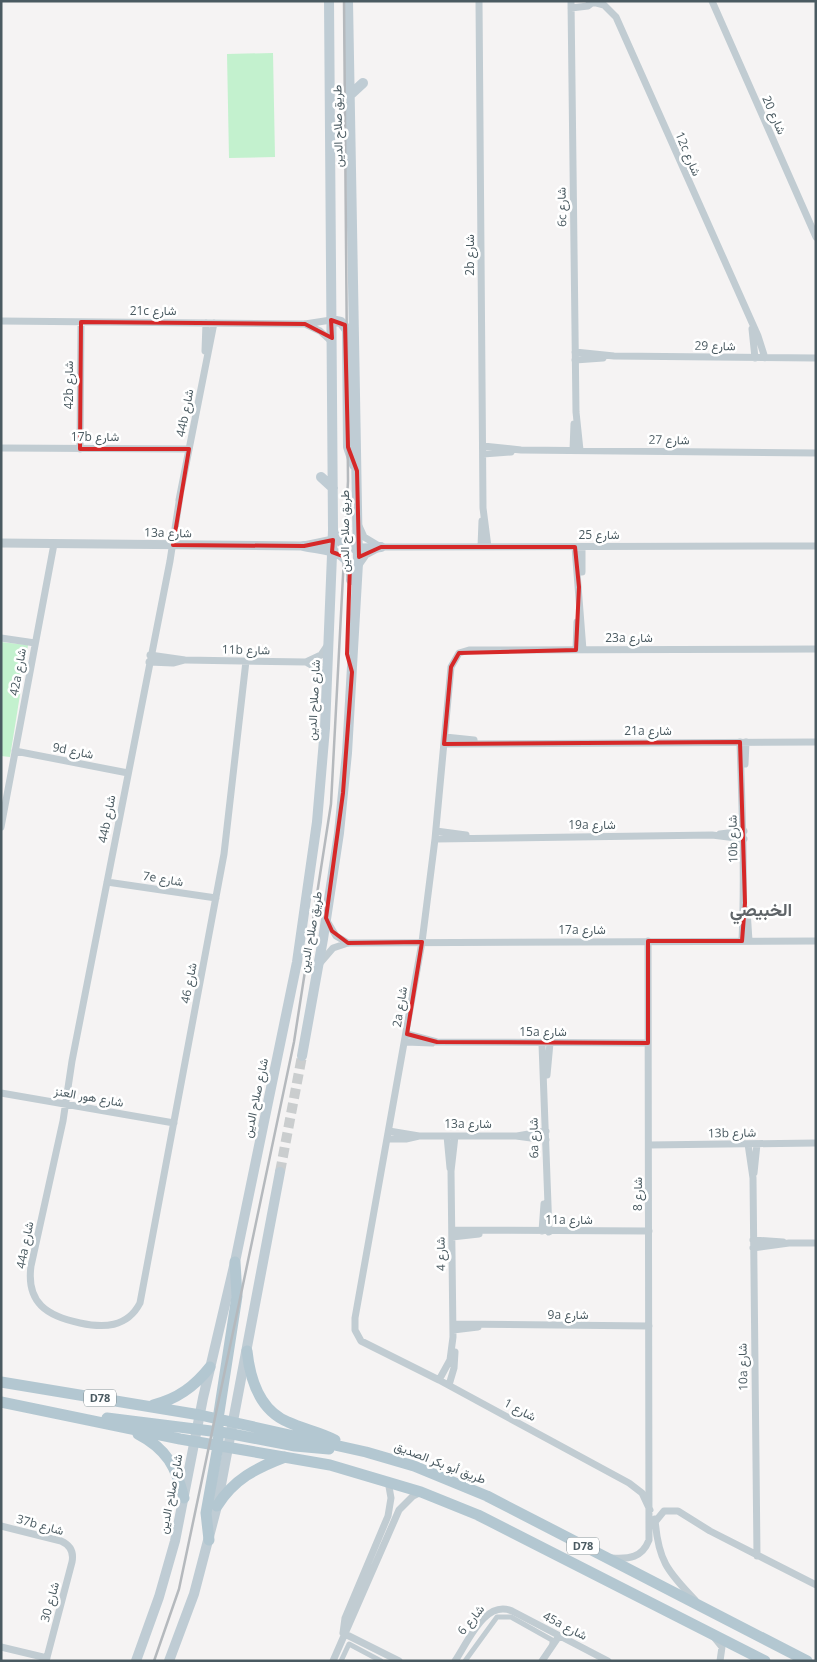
<svg xmlns="http://www.w3.org/2000/svg" width="817" height="1662" font-family="'Open Sans',Vazirmatn,sans-serif">
	<rect width="100%" height="100%" fill="#f5f3f3"/>
	<path fill="#c3f1ce" d="M273 53 275 157 229 158 227 54Z
		M1 642 28 645 10 757 1 756Z"/>
	<g fill="none" stroke-linecap="round" stroke-linejoin="round">
		<path stroke="#cacdce" stroke-width="10" stroke-dasharray="10 5" stroke-linecap="butt" d="M280 1172 302 1056"/>
		<path stroke="#c1ccd2" stroke-width="5" d="M341 1661 349 1644 381 1661
			M465 1661 497 1617H511L552 1640V1645"/>
		<path stroke="#c1ccd2" stroke-width="7" d="M479 1 483 508 488 547
			M571 1 576 412 580 450
			M589 1 604 5 616 17 758 336 765 358
			M712 1 816 237
			M571 8 588 6 592 3
			M1 321 305 324 331 320
			M305 324 320 331 332 342
			M752 329 755 358
			M205 351 206 323
			M575 352 614 356 816 358
			M575 360 603 358
			M483 446 521 450 816 453
			M1 448 189 449
			M80 449 81 322
			M573 450 574 424
			M483 454 511 452
			M180 496 170 561 72 1061 63 1121 31 1266C26 1303 47 1316 80 1323 103 1328 127 1328 140 1303L224 854 246 661
			M179 500 214 323
			M359 526 364 537 379 546
			M481 547 482 521
			M575 547 583 650
			M359 565 366 555 381 547 816 546
			M582 572V547
			M1 638 35 643
			M576 650 577 622
			M150 655 185 660 306 662 321 655 327 646
			M149 662 173 663 184 660
			M306 662 318 669 327 681
			M445 737 474 740
			M740 742C742 808 745 874 742 941
			M444 744 816 742
			M15 751 128 773
			M745 764 746 742
			M1 827 54 544
			M436 831 466 835
			M720 834 744 831
			M435 839 712 835 744 839
			M107 882 216 898
			M747 910 749 941
			M327 921 336 936 348 943
			M321 962 333 948 348 943 816 941
			M407 1034 437 1042 648 1043
			M406 1042 432 1043
			M542 1044 549 1232
			M547 1075 550 1043
			M1 1093 174 1123
			M389 1131 419 1136H516L546 1140
			M447 1136 450 1168
			M517 1136 546 1131
			M388 1139H406L419 1136
			M748 1144 753 1178 757 1556
			M649 1145 816 1143
			M754 1173 757 1144
			M452 1230 649 1231
			M542 1231 544 1204
			M452 1237 479 1234
			M753 1240 783 1242
			M753 1248 789 1243H816
			M453 1324 649 1326
			M453 1330 478 1327
			M439 1380 450 1360 453 1337 451 1171 455 1136
			M449 1385 454 1368 455 1352
			M650 1510 642 1493 629 1483 439 1380 361 1341 355 1330V1318L422 942 435 839 451 667 459 653 469 650 816 649
			M655 1519C658 1560 667 1571 695 1600
			M655 1522 664 1511H678L710 1531 816 1585
			M1 1526 61 1541C70 1545 74 1552 72 1562L46 1661
			M612 1558C629 1559 642 1558 649 1540L648 941
			M343 1633 345 1618 388 1516 391 1498 388 1481
			M343 1633 399 1661
			M714 1637 722 1647 720 1661
			M1 1647 47 1658
			M333 1661 399 1510 413 1496 421 1492
			M455 1661C468 1642 485 1599 512 1611L608 1661
			M542 1661 559 1636"/>
		<path stroke="#c1ccd2" stroke-width="9" d="M1 543 304 546 333 540"/>
		<path stroke="#bfccd4" stroke-width="10" d="M350 95 363 83
			M331 320 341 322 347 330 348 447 354 465
			M321 477 333 488
			M333 531C344 553 361 549 381 547
			M304 546C328 551 353 549 351 580
			M302 1056 323 939 339 833 347 753 358 563 348 1
			M136 1661 159 1597 175 1541 203 1398 235 1262 297 962 317 822 325 728 333 530 329 1
			M169 1661 194 1594 217 1506 280 1172"/>
		<path stroke="#b3c7d1" stroke-width="11" d="M247 1351C250 1379 259 1410 288 1422 303 1429 320 1432 335 1440
			M1 1382 200 1415 366 1452 414 1466 487 1496 807 1661
			M1 1402 180 1439 330 1465 421 1492 478 1515 765 1661
			M153 1405C178 1399 195 1386 210 1367
			M107 1418 227 1433 295 1446 329 1449
			M138 1434C167 1449 176 1467 184 1498
			M217 1506C234 1479 256 1468 285 1457
			M209 1540 206 1513 218 1446V1419L237 1296 235 1262"/>
		<path stroke="#b5b9bd" stroke-width="2.5" d="M154 1661 179 1589 294 1042 331 804 348 481 344 1"/>
	</g>
	<path fill="none" stroke="#d62828" stroke-width="4" stroke-linejoin="round" d="M331 320 345 325 348 447 357 471 359 557 381 547H575L579 587 576 650 459 653 451 667 444 744 740 742 745 903 742 941H648V1043L437 1042 407 1034 422 942 348 943 332 931 326 918 343 793 352 672 347 654 350 564 343 556 332 552 333 540 304 546 173 545 189 449H80L81 322 305 324 332 338Z"/>
	<g text-anchor="middle" stroke-width="5" stroke-linejoin="round" paint-order="stroke">
		<g fill="#fff" stroke="#808c90" stroke-width="1">
			<rect x="84" y="1389.5" width="32" height="17" rx="4"/>
			<rect x="567" y="1537.5" width="32" height="17" rx="4"/>
		</g>
		<g font-size="11" font-weight="bold" fill="#4a5a61">
			<text x="100" y="1402">D78</text>
			<text x="583" y="1550">D78</text>
		</g>
		<g font-size="12" fill="#4a5a61" stroke="#fff">
			<text transform="translate(774 115) rotate(66)" y="4">شارع 20</text>
			<text transform="translate(338 126) rotate(-91)" y="4">طريق صلاح الدين</text>
			<text transform="translate(688 154) rotate(67)" y="4">12c شارع</text>
			<text transform="translate(562 207) rotate(-91)" y="4">6c شارع</text>
			<text transform="translate(470 255) rotate(-90)" y="4">2b شارع</text>
			<text x="153" y="315">21c شارع</text>
			<text transform="translate(715 346) rotate(1)" y="4">شارع 29</text>
			<text transform="translate(69 385) rotate(-90)" y="4">42b شارع</text>
			<text transform="translate(185 413) rotate(-79)" y="4">44b شارع</text>
			<text x="95" y="441">17b شارع</text>
			<text transform="translate(669 440) rotate(1)" y="4">شارع 27</text>
			<text transform="translate(345 531) rotate(-90)" y="4">طريق صلاح الدين</text>
			<text transform="translate(168 533) rotate(1)" y="4">13a شارع</text>
			<text x="599" y="539">شارع 25</text>
			<text x="629" y="642">23a شارع</text>
			<text transform="translate(246 650) rotate(1)" y="4">11b شارع</text>
			<text transform="translate(18 672) rotate(-80)" y="4">42a شارع</text>
			<text transform="translate(314 700) rotate(-87)" y="4">شارع صلاح الدين</text>
			<text x="648" y="735">21a شارع</text>
			<text transform="translate(73 751) rotate(11)" y="4">9d شارع</text>
			<text transform="translate(107 819) rotate(-79)" y="4">44b شارع</text>
			<text x="592" y="829">19a شارع</text>
			<text transform="translate(733 839) rotate(-91)" y="4">10b شارع</text>
			<text transform="translate(163 879) rotate(9)" y="4">7e شارع</text>
			<text x="582" y="934">17a شارع</text>
			<text transform="translate(311 932) rotate(-80)" y="4">طريق صلاح الدين</text>
			<text transform="translate(189 983) rotate(-79)" y="4">شارع 46</text>
			<text transform="translate(400 1007) rotate(-81)" y="4">2a شارع</text>
			<text x="543" y="1036">15a شارع</text>
			<text transform="translate(89 1097) rotate(10)" y="4">شارع هور العنز</text>
			<text transform="translate(256 1098) rotate(-78)" y="4">شارع صلاح الدين</text>
			<text x="468" y="1128">13a شارع</text>
			<text transform="translate(732 1133) rotate(-1)" y="4">13b شارع</text>
			<text transform="translate(534 1138) rotate(-91)" y="4">6a شارع</text>
			<text transform="translate(638 1194) rotate(-90)" y="4">شارع 8</text>
			<text x="569" y="1224">11a شارع</text>
			<text transform="translate(25 1245) rotate(-79)" y="4">44a شارع</text>
			<text transform="translate(441 1254) rotate(-91)" y="4">شارع 4</text>
			<text x="568" y="1319">9a شارع</text>
			<text transform="translate(743 1367) rotate(-91)" y="4">10a شارع</text>
			<text transform="translate(520 1410) rotate(28)" y="4">شارع 1</text>
			<text transform="translate(440 1463) rotate(21)" y="4">طريق أبو بكر الصديق</text>
			<text transform="translate(171 1494) rotate(-79)" y="4">شارع صلاح الدين</text>
			<text transform="translate(40 1525) rotate(15)" y="4">37b شارع</text>
			<text transform="translate(50 1602) rotate(-75)" y="4">شارع 30</text>
			<text transform="translate(471 1620) rotate(-51)" y="4">شارع 6</text>
			<text transform="translate(565 1626) rotate(27)" y="4">45a شارع</text>
		</g>
		<g font-size="18" font-weight="bold" fill="#5f6468" stroke="#fff">
			<text x="761" y="916">الخبيصي</text>
		</g>
	</g>
	<rect width="817" height="1662" fill="none" stroke="#4a5a61" stroke-width="5"/>
</svg>
